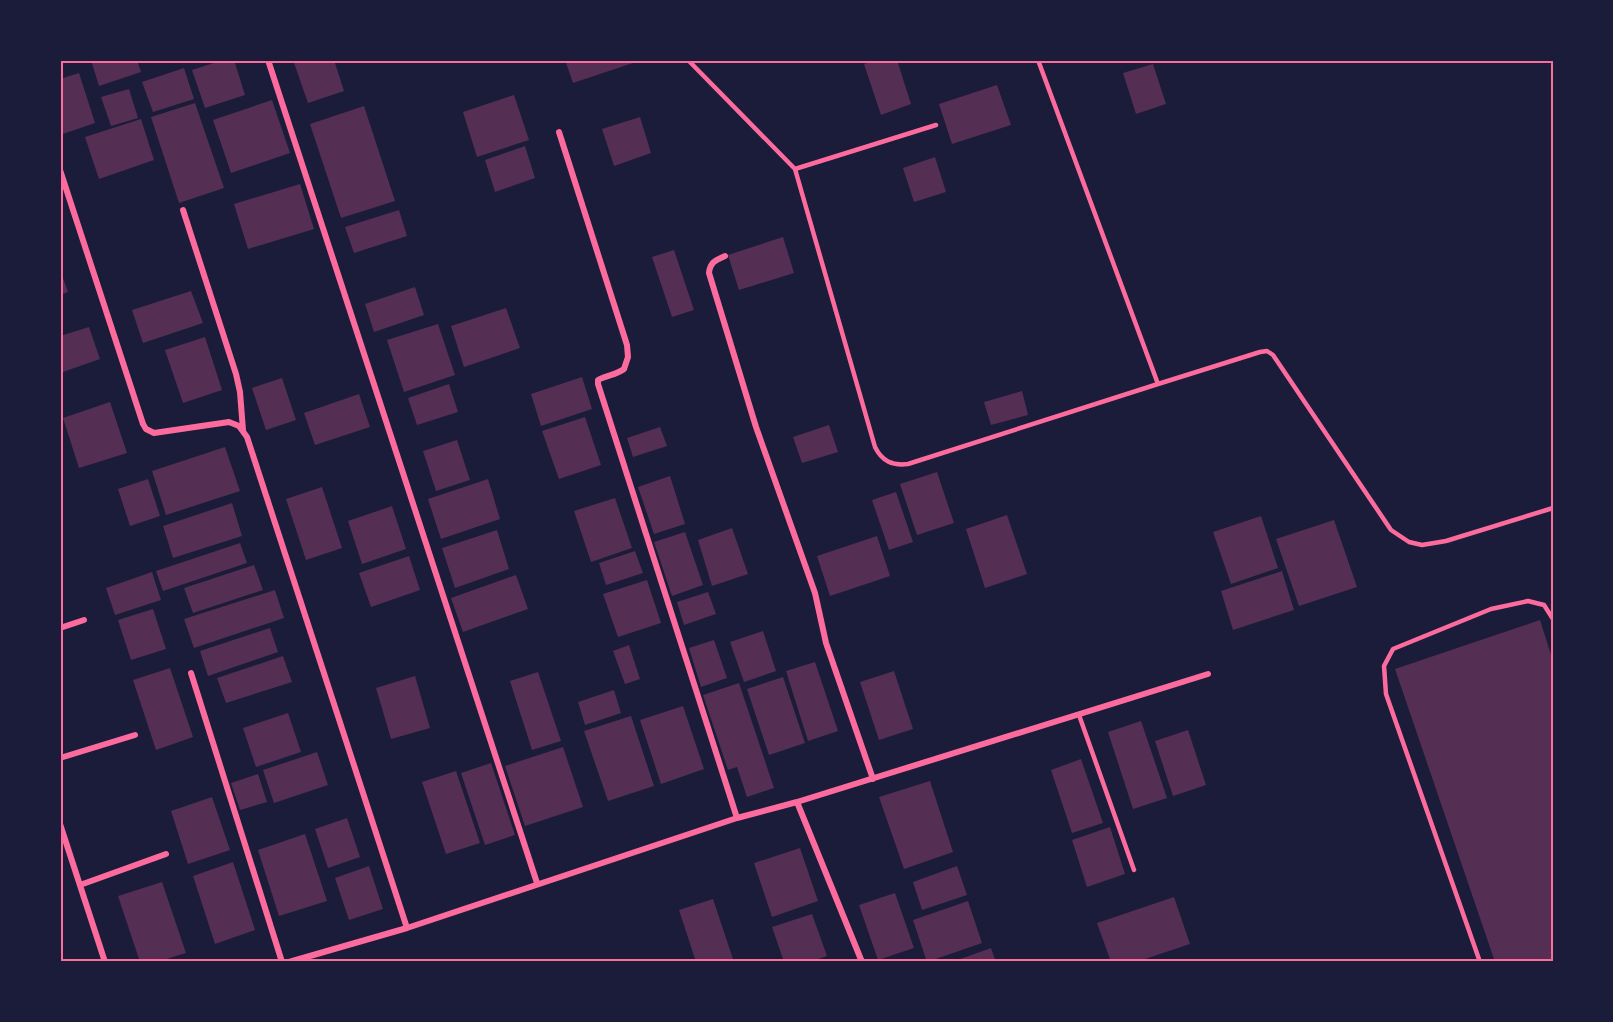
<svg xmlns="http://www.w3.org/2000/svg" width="1613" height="1022" font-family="Lora,serif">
	<rect width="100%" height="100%" fill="#1b1b3a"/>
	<path fill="#542f53" d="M91 60H137L141 72 99 86Z
		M223 60H234L245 95 205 108 192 70Z
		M293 60H334L344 91 308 103Z
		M565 60H642L573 83Z
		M876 60H897L911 104 881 115 864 64Z
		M1153 64 1166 104 1136 114 1123 73Z
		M184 68 194 99 153 112 142 82Z
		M79 73 95 123 60 135V79Z
		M997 85 1011 125 952 144 939 104Z
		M129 89 138 118 111 126 101 97Z
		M514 95 529 140 477 157 463 112Z
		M272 100 290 153 231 173 213 120Z
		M195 103 224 188 179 203 151 117Z
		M364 106 395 201 341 218 310 124Z
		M640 117 651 153 614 166 602 129Z
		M141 119 154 160 99 179 85 137Z
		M525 146 535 178 495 192 485 160Z
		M935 157 946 192 914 202 903 168Z
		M300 184 314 229 248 249 234 204Z
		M399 210 407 236 354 253 345 227Z
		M783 237 794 273 739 290 728 255Z
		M674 250 694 310 672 317 652 257Z
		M60 270 68 292 60 295Z
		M415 287 424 315 374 332 365 304Z
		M191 291 203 323 143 343 132 310Z
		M506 308 520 348 464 367 451 326Z
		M438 324 455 375 404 392 387 340Z
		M89 327 100 359 60 373V336Z
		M205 337 222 390 183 403 165 350Z
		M582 377 592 409 541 426 531 394Z
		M282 378 296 420 266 430 252 388Z
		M449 384 458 412 417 425 408 398Z
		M1022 391 1028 415 991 425 984 402Z
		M359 394 370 427 315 445 304 413Z
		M110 402 127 453 79 468 63 418Z
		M585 417 601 465 559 479 542 431Z
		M829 425 838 452 802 463 793 437Z
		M660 427 667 446 633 457 627 438Z
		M457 440 470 480 436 491 423 451Z
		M225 447 240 491 166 515 152 471Z
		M937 472 954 523 917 535 900 484Z
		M670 476 685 524 654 534 638 487Z
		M148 479 160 516 130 526 118 489Z
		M488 479 500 519 441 539 428 499Z
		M322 487 342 548 306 560 286 499Z
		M896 492 913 542 889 550 872 500Z
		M615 498 632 548 591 562 574 511Z
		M232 503 242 536 173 558 163 526Z
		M392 506 406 549 362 564 348 521Z
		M1007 515 1027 574 985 588 966 529Z
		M1261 516 1278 568 1231 584 1213 532Z
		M1334 520 1357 587 1299 606 1276 539Z
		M732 528 748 574 712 586 698 540Z
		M497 530 509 569 455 588 442 548Z
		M685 532 703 585 672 596 654 542Z
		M877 536 890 576 830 596 817 556Z
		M240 543 247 563 163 591 156 571Z
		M635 551 643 573 606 585 599 563Z
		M409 556 420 590 371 607 359 573Z
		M254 565 263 590 193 613 184 588Z
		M1282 571 1294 610 1233 630 1221 591Z
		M152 572 161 600 115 615 106 588Z
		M516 575 528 609 463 632 451 598Z
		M647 580 661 623 618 637 603 594Z
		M275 590 284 618 194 648 184 619Z
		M708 592 716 614 684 625 677 602Z
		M153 609 166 649 131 660 118 620Z
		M1540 620 1553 661V962H1495L1395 669Z
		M270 628 278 652 208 676 200 651Z
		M763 631 776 671 744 682 730 642Z
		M714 640 727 678 701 687 689 648Z
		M629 645 640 679 625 684 613 651Z
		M283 656 292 682 226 703 217 678Z
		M815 662 838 731 808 741 786 671Z
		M170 668 193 737 156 750 133 680Z
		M894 671 913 729 879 740 860 682Z
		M538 672 561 741 532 750 510 681Z
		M415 676 430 728 391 739 376 688Z
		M783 677 805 743 769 755 747 689Z
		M739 683 774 788 747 797 737 767 728 770 703 695Z
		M614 690 621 713 585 725 578 702Z
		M683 706 704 769 661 784 640 720Z
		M288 713 301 752 256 767 243 728Z
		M631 716 654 786 608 801 584 731Z
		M1141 721 1167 798 1133 809 1108 732Z
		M1188 730 1206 785 1173 796 1155 741Z
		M563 747 583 807 525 826 505 766Z
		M317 752 328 785 274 803 263 770Z
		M1081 759 1103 823 1072 833 1051 770Z
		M491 763 515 835 485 845 461 773Z
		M456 771 480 843 446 854 422 782Z
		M258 774 267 802 240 810 231 783Z
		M930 781 953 852 904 869 879 797Z
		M212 797 230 850 188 864 171 811Z
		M347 818 360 857 328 868 315 829Z
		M1110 827 1125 874 1087 887 1072 840Z
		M305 834 327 901 279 916 258 850Z
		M800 848 818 901 772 917 754 863Z
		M233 862 255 930 215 944 193 876Z
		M369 866 383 909 349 920 335 878Z
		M957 866 967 895 922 910 913 882Z
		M162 882 186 953 157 962H140L118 896Z
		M895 893 914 948 878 960 859 905Z
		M1174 897 1190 944 1136 962H1111L1097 923Z
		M713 899 734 962H696L679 910Z
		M968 901 982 943 927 962 913 920Z
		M812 914 827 956 810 962H784L772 927Z
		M991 948 996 962H952Z"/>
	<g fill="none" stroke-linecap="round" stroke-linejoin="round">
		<path stroke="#ff6b9d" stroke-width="4.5" d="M688 60 795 169 875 447C882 461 892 466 908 464L1158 384
			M1038 60 1158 384 1260 352 1267 351 1273 355 1391 530 1409 542 1422 545 1446 541 1553 508
			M795 169 936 125
			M1079 715 1134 870
			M1480 962 1386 694 1384 666 1393 649 1491 609 1528 601 1544 605 1553 619"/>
		<path stroke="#ff6b9d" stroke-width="6" d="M268 60 537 883
			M559 132 627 345 628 357 624 369C616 375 607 375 598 380V384L737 818
			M60 170 143 424 146 429 154 433 229 422 239 426 247 437 407 928
			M183 210 236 374 240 392 243 430
			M725 256C716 260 710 262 709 273L756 427 815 593 826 643 873 779
			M60 628 84 620
			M191 673 282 962
			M60 758 135 735
			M797 802 862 962
			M60 824 105 962
			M80 885 166 854
			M289 962 407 928 737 818 797 802 1208 674"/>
	</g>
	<rect width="1613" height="1022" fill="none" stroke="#1b1b3a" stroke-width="123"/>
	<rect x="62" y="62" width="1490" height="898" fill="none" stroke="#ff6b9d" stroke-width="2"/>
</svg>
